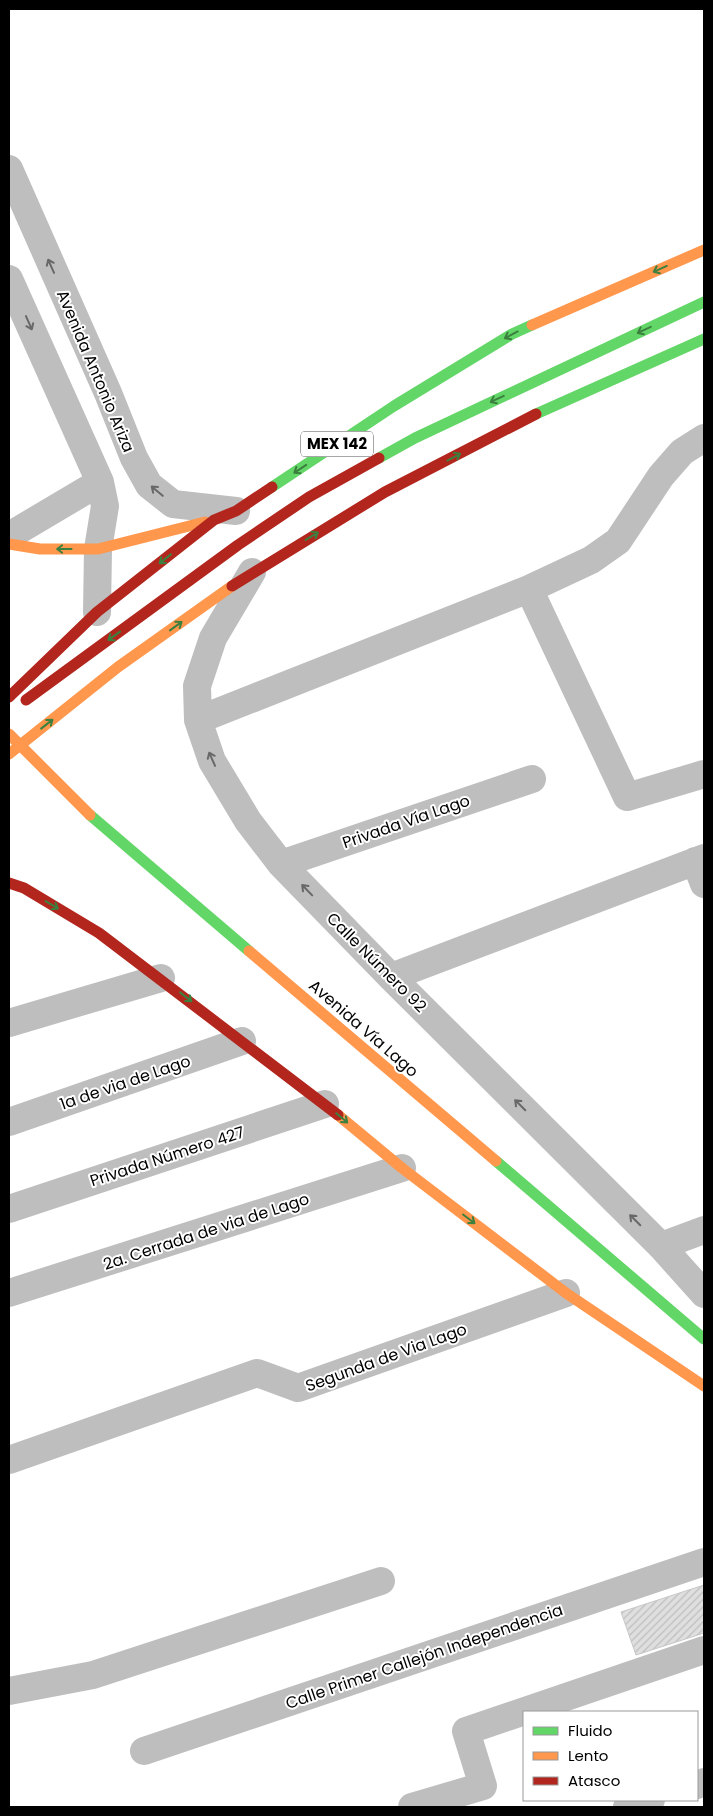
<svg xmlns="http://www.w3.org/2000/svg" width="713" height="1816" font-family="Poppins,sans-serif">
	<defs>
		<pattern id="building-hatch" width="6" height="6" patternUnits="userSpaceOnUse" patternTransform="scale(1.25)"><rect width="6" height="6" fill="#dfdfdf"/><path d="M-1 1l2-2M0 6l6-6M5 7l2-2" fill="none" stroke="#bebebe"/></pattern>
	</defs>
	<rect width="100%" height="100%" fill="#fff"/>
	<path fill="url(#building-hatch)" stroke="#c7c7c7" d="M704 1585V1633L636 1655 621 1612Z"/>
	<g fill="none" stroke-linecap="round" stroke-linejoin="round">
		<path stroke="#bebebe" stroke-width="28" d="M9 169 108 393 134 458 149 485 173 504 236 511
			M9 279 100 482 105 506 98 549 97 612
			M9 536 100 482
			M252 572 213 638 197 686 198 720 212 761 248 821 281 864 391 977 661 1246 704 1294
			M529 589 627 797 704 774
			M198 720 529 589 591 560 618 541 661 476 682 452 704 438
			M695 861 704 884
			M281 864 532 779
			M391 977 704 858
			M9 1023 161 978
			M9 1122 242 1041
			M9 1209 325 1104
			M661 1246 704 1230
			M9 1293 402 1168
			M9 1460 257 1373 298 1388 566 1293
			M9 1691 93 1675 381 1581
			M144 1751 704 1562
			M697 1785 704 1782
			M412 1807 483 1786 466 1731 704 1650
			M627 1807 651 1800"/>
		<path stroke="#63d668" stroke-width="11" d="M536 414 704 339
			M379 458 415 438 704 302
			M272 487 394 406 512 334 532 325
			M90 815 249 951
			M496 1161 704 1339"/>
		<path stroke="#ff974d" stroke-width="11" d="M532 325 704 250
			M9 544 40 549H98L205 522
			M9 754 118 667 232 586
			M249 951 496 1161
			M338 1115 402 1168 566 1293 704 1386"/>
		<path stroke="#b3261e" stroke-width="11" d="M232 586 385 492 536 414
			M9 697 97 612 214 520 236 511 272 487
			M26 700 238 545 309 497 379 458
			M9 883 24 888 99 933 338 1115"/>
		<path stroke="#ff974d" stroke-width="11" d="M9 734 90 815"/>
	</g>
	<defs><path id="oneway-shaft" d="M-6 0H5M1.5-3L5.5 0L1.5 3" fill="none" stroke-width="1.6" stroke-linecap="round" stroke-linejoin="round" transform="scale(1.25)"/></defs>
	<g stroke="#686868">
		<use href="#oneway-shaft" transform="translate(51 266) rotate(-114)"/>
		<use href="#oneway-shaft" transform="translate(29 323) rotate(66)"/>
		<use href="#oneway-shaft" transform="translate(157 491) rotate(-140)"/>
		<use href="#oneway-shaft" transform="translate(212 759) rotate(-114)"/>
		<use href="#oneway-shaft" transform="translate(307 890) rotate(-134)"/>
		<use href="#oneway-shaft" transform="translate(520 1105) rotate(-135)"/>
		<use href="#oneway-shaft" transform="translate(635 1220) rotate(-135)"/>
	</g>
	<g stroke="#3b803e">
		<use href="#oneway-shaft" transform="translate(660 269) rotate(156)"/>
		<use href="#oneway-shaft" transform="translate(644 330) rotate(155)"/>
		<use href="#oneway-shaft" transform="translate(511 335) rotate(152)"/>
		<use href="#oneway-shaft" transform="translate(497 399) rotate(155)"/>
		<use href="#oneway-shaft" transform="translate(454 457) rotate(-28)"/>
		<use href="#oneway-shaft" transform="translate(300 469) rotate(146)"/>
		<use href="#oneway-shaft" transform="translate(312 536) rotate(-31)"/>
		<use href="#oneway-shaft" transform="translate(64 549) rotate(-180)"/>
		<use href="#oneway-shaft" transform="translate(165 559) rotate(142)"/>
		<use href="#oneway-shaft" transform="translate(176 626) rotate(-36)"/>
		<use href="#oneway-shaft" transform="translate(114 636) rotate(144)"/>
		<use href="#oneway-shaft" transform="translate(47 724) rotate(-38)"/>
		<use href="#oneway-shaft" transform="translate(52 905) rotate(31)"/>
		<use href="#oneway-shaft" transform="translate(186 997) rotate(38)"/>
		<use href="#oneway-shaft" transform="translate(342 1118) rotate(40)"/>
		<use href="#oneway-shaft" transform="translate(469 1219) rotate(37)"/>
	</g>
	<g text-anchor="middle" stroke-width="4" stroke-linejoin="round" paint-order="stroke">
		<rect fill="#fff" stroke="#4c4c4c" stroke-width="1" x="301" y="431.5" width="72" height="25" rx="4"/>
		<g font-size="15" font-weight="bold" fill="#000">
			<text x="337" y="449">MEX 142</text>
		</g>
		<g font-size="16" fill="#000" stroke="#fff">
			<text transform="translate(96 371) rotate(67)" y="6">Avenida Antonio Ariza</text>
			<text transform="translate(406 821) rotate(-19)" y="6">Privada Vía Lago</text>
			<text transform="translate(377 962) rotate(45)" y="6">Calle Número 92</text>
			<text transform="translate(364 1028) rotate(41)" y="6">Avenida Vía Lago</text>
			<text transform="translate(125 1082) rotate(-19)" y="6">1a de via de Lago</text>
			<text transform="translate(167 1156) rotate(-18)" y="6">Privada Número 427</text>
			<text transform="translate(206 1231) rotate(-18)" y="6">2a. Cerrada de via de Lago</text>
			<text transform="translate(386 1357) rotate(-20)" y="6">Segunda de Via Lago</text>
			<text transform="translate(424 1656) rotate(-19)" y="6">Calle Primer Callejón Independencia</text>
		</g>
	</g>
	<rect width="713" height="1816" fill="none" stroke="#000000" stroke-width="20"/>
	<rect x="523" y="1711" width="175" height="90" fill="#ffffff" stroke="#999999"/>
	<rect x="533" y="1727" width="25" height="8" fill="#63d668" stroke="#999999"/>
	<text x="568" y="1736" font-size="15" fill="#000000">Fluido</text>
	<rect x="533" y="1752" width="25" height="8" fill="#ff974d" stroke="#999999"/>
	<text x="568" y="1761" font-size="15" fill="#000000">Lento</text>
	<rect x="533" y="1777" width="25" height="8" fill="#b3261e" stroke="#999999"/>
	<text x="568" y="1786" font-size="15" fill="#000000">Atasco</text>
</svg>
